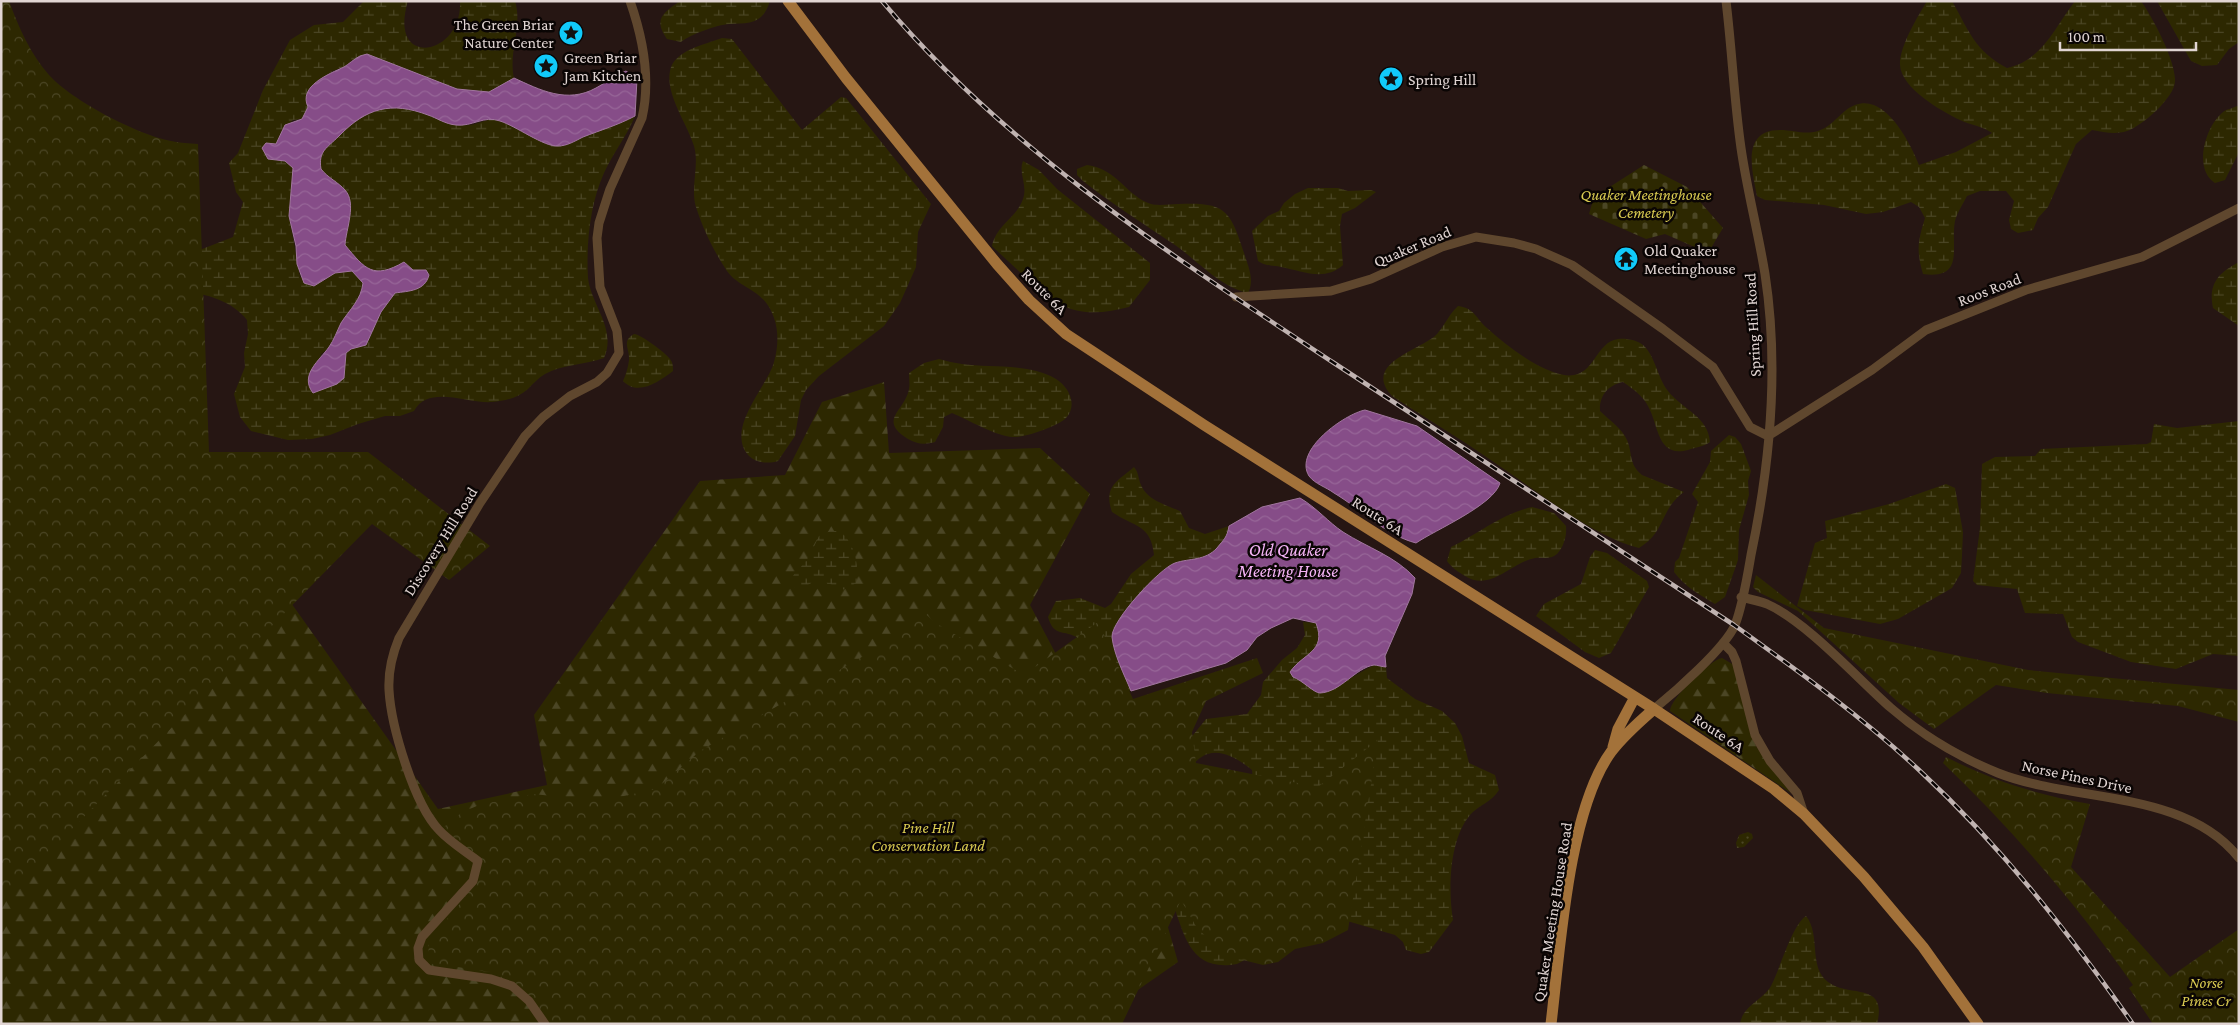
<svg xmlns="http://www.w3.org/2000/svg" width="2240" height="1025" font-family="'Crimson Pro',serif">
	<defs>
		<pattern id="forest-firs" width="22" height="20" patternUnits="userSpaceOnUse" patternTransform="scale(1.25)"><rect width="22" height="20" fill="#2d2801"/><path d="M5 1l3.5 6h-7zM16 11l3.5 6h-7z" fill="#4b4625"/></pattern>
		<pattern id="wetland-marsh" width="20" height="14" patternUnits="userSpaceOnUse" patternTransform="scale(1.25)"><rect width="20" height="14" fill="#2d2801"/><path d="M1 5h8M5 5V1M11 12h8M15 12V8" fill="none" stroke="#4b4625"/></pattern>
		<pattern id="cemetery-stones" width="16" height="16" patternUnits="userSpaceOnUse" patternTransform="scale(1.25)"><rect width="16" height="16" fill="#2d2801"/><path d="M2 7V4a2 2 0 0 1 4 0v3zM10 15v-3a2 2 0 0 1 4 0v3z" fill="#4b4625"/></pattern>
		<pattern id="park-crowns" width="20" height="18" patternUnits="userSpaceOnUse" patternTransform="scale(1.25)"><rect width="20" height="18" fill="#2d2801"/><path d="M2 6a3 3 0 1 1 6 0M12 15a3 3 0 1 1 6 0" fill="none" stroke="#4b4625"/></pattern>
		<pattern id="garden-dots" width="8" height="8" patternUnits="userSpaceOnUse" patternTransform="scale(1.25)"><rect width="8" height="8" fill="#2d2801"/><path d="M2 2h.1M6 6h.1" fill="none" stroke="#4b4625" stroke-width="1.8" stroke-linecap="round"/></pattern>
		<pattern id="water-waves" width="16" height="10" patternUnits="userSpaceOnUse" patternTransform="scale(1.25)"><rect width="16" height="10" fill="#864d88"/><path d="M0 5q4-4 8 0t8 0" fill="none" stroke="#976698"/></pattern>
	</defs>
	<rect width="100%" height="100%" fill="#261613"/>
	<path fill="url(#forest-firs)" d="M105 342 438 809 547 785 534 715 700 481 785 475 822 402 884 382 889 453 1040 448 1090 494 1030 605 1129 792 1178 962 1122 1001 1110 1024H1V418Z
		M1722 658 1734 665 1756 746 1791 793 1670 711C1670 699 1710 660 1722 658Z"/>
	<path fill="url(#wetland-marsh)" d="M364 1H408C387 70 463 56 460 1H515C523 27 508 52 514 78L489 92 457 89 406 70 352 60 345 67 332 71 302 119 293 120 282 130 280 139 276 144H269L268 159 285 161 293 167 289 216 300 277 324 281 334 273 352 271 363 283 357 303 341 324 329 348 321 354 313 393 328 387 344 373 346 353 351 349 366 345 386 302 395 293 407 292 426 270H413L404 262C373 280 366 269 345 245 346 226 357 204 342 187 335 181 327 177 321 169 318 151 327 148 339 136 365 109 388 102 424 113 437 118 450 124 464 125 476 127 486 116 500 121 516 126 545 147 558 146 567 146 575 141 583 137 601 130 618 125 635 116 627 136 613 153 604 173 590 204 586 244 588 278 591 305 617 329 604 358 585 365 563 364 545 374 538 378 533 384 528 389 518 398 505 401 492 402 467 404 429 384 414 411L400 416H385L358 424 330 435 312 439 288 440 251 431 240 417 234 394 245 367 244 353 248 334 247 320C232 301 210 296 188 291L197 251 233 237 243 202 236 192 229 163 238 153 263 90 290 40 314 25 343 22Z
		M680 1H770C763 24 750 23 729 24 717 25 691 34 681 42L667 39C653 19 663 13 680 1Z
		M1927 1H1952C1969 31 1975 51 2007 68 2042 61 2055 27 2075 1H2141C2153 18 2174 58 2175 79 2177 96 2142 126 2127 131 2115 135 2104 132 2092 130L2076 144 2048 207 2038 218 2033 230 2018 233 2011 229 2009 220 2014 201 2006 191H1980L1967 196C1963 204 1957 213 1955 221 1950 246 1966 280 1923 274 1916 250 1918 241 1925 218L1919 207 1911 202 1883 212 1866 214 1824 205 1765 200 1757 196C1752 170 1741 130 1780 130 1794 130 1804 135 1818 131 1835 125 1840 111 1855 105 1885 93 1910 142 1919 165L1956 152 1992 133C1983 126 1970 125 1960 120 1941 111 1901 88 1900 65 1899 47 1918 16 1927 1Z
		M2157 1H2239V42L2229 49 2217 65 2202 66 2191 61Z
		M722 38 732 39 802 130 841 97 846 98 931 204 918 232 916 267 900 303 884 326 819 376 806 390 801 400 795 436 778 461C769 464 756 463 749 456 724 429 768 386 774 362 778 348 779 332 774 318 764 287 738 290 725 268 714 251 703 229 697 210 689 190 700 167 694 146 688 125 665 94 670 71 674 50 704 45 722 38Z
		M2237 106 2239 107V152L2225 180 2215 183C2192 169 2206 122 2226 110 2229 109 2233 108 2237 106Z
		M1023 161 1039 170 1057 189 1150 263V280L1129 307C1110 312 1090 315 1071 309 1049 301 1010 263 992 246 997 224 1016 219 1023 199 1028 185 1018 173 1023 161Z
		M1087 165C1118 169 1126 196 1151 204 1159 206 1170 204 1178 204 1225 202 1230 209 1244 253 1248 266 1255 280 1248 293 1220 287 1198 261 1175 245 1144 224 1112 204 1083 181L1077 175V169Z
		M1308 188H1338L1348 191 1371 190 1376 192 1355 208 1342 214 1340 226 1343 265C1324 282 1303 271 1281 267 1272 265 1267 267 1258 261L1252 231 1268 216 1279 211 1284 203 1295 194Z
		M2239 262V326L2213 308C2208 284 2218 273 2239 262Z
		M1458 306C1475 308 1476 319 1487 328 1506 345 1529 363 1553 372 1596 388 1591 343 1618 339 1626 338 1637 340 1643 345 1656 357 1657 377 1668 391 1683 410 1708 416 1710 442 1703 447 1696 447 1688 450 1657 458 1659 426 1648 406 1642 395 1633 389 1623 382 1608 385 1599 396 1600 411 1609 420 1622 428 1627 440 1633 454 1628 463 1642 475L1684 492C1660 509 1666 532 1639 548 1597 538 1546 498 1511 474 1472 446 1432 422 1392 396 1361 363 1422 350 1437 334 1445 325 1449 314 1458 306Z
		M634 334C640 334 666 353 670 359 673 363 673 366 673 371 660 381 638 397 623 381 626 374 628 368 629 360 630 349 621 341 634 334Z
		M939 359C947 361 954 363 962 364 990 368 1030 363 1056 379 1069 387 1078 405 1066 418 1058 426 1025 438 1013 437 995 436 969 420 952 413L944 417 943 427 935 442C924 445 917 444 908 439 877 420 905 411 909 389 910 384 909 378 909 373L924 363Z
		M2239 421V656L2213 654 2176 669 2131 662 2078 642 2072 637 2063 614 2025 613 2017 589 1977 585 1973 581 1980 528 1982 464 1995 457 2035 456 2041 449 2147 444 2151 442 2154 424 2177 428Z
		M1729 435 1735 437 1741 444 1751 471 1748 481 1749 495 1739 530 1738 560 1725 597 1715 604C1699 594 1686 588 1674 572L1675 562 1679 558 1698 502 1692 494 1710 462 1711 451Z
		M1134 467C1139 473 1138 478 1141 485 1147 500 1166 505 1180 511L1189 528 1205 534 1229 526C1227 538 1224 539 1217 548 1205 561 1191 558 1175 563 1160 568 1111 621 1112 637 1113 655 1124 674 1131 691L1122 689C1109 672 1096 651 1078 638 1064 629 1054 638 1048 617L1056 601 1080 598 1105 608 1111 604 1131 574 1154 555C1151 524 1134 527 1112 512 1103 486 1118 481 1134 467Z
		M1946 484 1955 488 1963 532 1962 555 1961 573 1952 588 1898 619 1880 624 1805 610 1797 606 1815 543 1827 538 1825 521 1889 504Z
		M1532 507 1554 513 1566 526C1567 535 1564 547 1557 554 1550 560 1543 557 1535 558 1510 563 1491 592 1465 576 1457 571 1452 568 1447 561L1451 547C1480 533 1501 514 1532 507Z
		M830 531H840C854 542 860 566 856 583L849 588 841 590C835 587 828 582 822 581 812 579 806 590 795 588L792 577 809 557 819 536Z
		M1595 550 1607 553 1647 581 1649 587 1611 653 1599 658 1585 652 1536 616 1544 604 1581 584 1590 557Z
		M1303 622 1316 623C1325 646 1311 654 1294 666L1293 677 1303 681 1314 691 1329 690 1374 665 1386 667 1387 678 1415 699 1442 711 1455 723 1462 736 1469 763 1495 775 1499 790C1492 802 1479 805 1470 815 1449 840 1448 890 1453 920L1429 952 1421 954 1406 950 1403 942 1395 935 1330 916 1237 964C1192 972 1185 939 1173 903L1253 780 1252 770C1241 761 1223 749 1208 754 1202 755 1196 762 1191 765L1181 750 1206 719 1247 714 1261 695 1263 682 1282 660 1297 648 1305 635Z
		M1806 916C1821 934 1808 967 1828 982 1849 998 1888 981 1877 1024H1740C1743 1005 1762 1001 1771 986 1780 969 1792 925 1806 916Z"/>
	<path fill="url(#cemetery-stones)" d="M1644 165 1687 187 1723 228 1708 253 1665 234 1646 239 1589 214 1594 197Z"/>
	<path fill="url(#park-crowns)" d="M1 1H9C18 26 31 55 49 75 71 100 138 135 171 141 180 143 189 143 198 144L209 452H368L490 546 449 580 372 524 1 901Z
		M1756 575 1824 628 2028 670 2239 690V722L2178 706 2047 693 1996 685 1934 729 1899 703 1798 611 1758 592 1753 587Z
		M922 610 934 622 1024 675 1098 622 1133 699 1257 658 1263 673 1206 701 1192 732 1196 763 1318 787 1378 740 1348 930 1323 943 1295 949 1278 962 1263 965 1227 956 1197 928 1181 900 1122 1024H549L510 980 490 972 438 964C430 958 426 951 430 940 443 919 491 883 469 856 461 847 449 839 440 830L463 812 479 805 507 799 533 794 601 801 656 789 700 751 891 640Z
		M1946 757C1993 781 2038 795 2090 804L2071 867 2170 977 2239 929V1024H2153L2129 988 2133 985C2077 905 2014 831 1943 763Z"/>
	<path fill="url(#garden-dots)" d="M1748 832 1752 834 1753 838 1744 847 1737 848 1736 843 1739 835Z"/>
	<path fill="url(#water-waves)" stroke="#a1769e" d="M367 54 457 89 489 92 514 78C540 90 567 104 596 88 606 83 615 75 626 71L637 79 635 116C618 125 601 130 583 137 575 141 567 146 558 146 544 147 516 126 500 121 484 115 472 127 456 125 445 124 437 118 428 115 391 101 366 108 339 136 327 148 318 151 321 169 328 178 338 182 345 190 357 203 346 229 345 245 365 269 373 280 404 262L413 270H426L429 275C425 291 409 291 395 293L381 312 366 345 351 349 346 353 344 378 337 384 313 393C299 375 320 360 329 347 334 340 337 331 341 323 350 309 361 300 363 283L352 271 335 273 314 286 304 283 297 264 296 246 289 216 293 168 285 161 268 159 262 148 266 143 276 144 285 125 302 119 308 107C298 86 329 74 344 67 349 64 354 59 360 56Z
		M1365 410 1417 426 1500 483C1494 505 1435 530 1416 543 1385 535 1361 509 1334 493 1326 487 1315 484 1309 476 1293 450 1345 414 1365 410Z
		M1300 498C1317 508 1328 522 1343 532 1368 548 1395 556 1415 578L1412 594 1385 656 1386 667C1383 667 1377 665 1374 665 1355 668 1341 692 1320 693 1314 693 1302 680 1293 677L1290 672C1303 653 1327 652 1316 623L1293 618 1271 628 1257 637 1247 650 1226 663 1131 691C1124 674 1114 655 1112 637 1111 621 1160 568 1175 563 1190 558 1205 561 1217 548 1224 539 1227 538 1229 526L1262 507Z"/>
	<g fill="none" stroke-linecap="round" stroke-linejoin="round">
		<path stroke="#5f472e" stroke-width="9" d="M1236 297 1331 291 1371 279 1442 247 1476 237 1514 243 1536 249 1572 265 1663 329 1713 367 1750 427 1768 436 1872 370 1926 330 2026 290 2142 257 2239 208
			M1741 597C1750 599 1759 601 1767 604 1807 622 1857 678 1891 708 1923 736 1959 757 1998 773 2074 803 2185 789 2239 858
			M1723 643 1732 652 1736 661 1755 735 1770 761 1797 793 1804 814
			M1654 709C1675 692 1725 648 1735 625 1743 604 1747 578 1751 555 1770 465 1779 365 1765 274 1758 231 1747 190 1741 148 1734 99 1732 50 1726 1
			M545 1024 529 1001 512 986 491 979 429 970 419 960 418 948 422 937 473 881 478 861C465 851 450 842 439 830 414 804 391 726 389 690 388 671 392 655 399 638L480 503 525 436 543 417 570 396 597 382 607 373 619 353 617 331 600 287 597 238 599 223 610 189 642 118C651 79 643 38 630 1"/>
		<path stroke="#a3723a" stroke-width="11" d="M788 1 846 78 997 264 1029 300 1066 334 1204 425 1654 709 1774 789 1804 814 1864 877 1923 947 1978 1024
			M1613 747 1618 729 1635 697
			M1551 1024C1560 950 1568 811 1611 752 1623 736 1639 722 1654 709"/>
		<defs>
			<path id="rail" d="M882 1C1007 150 1174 257 1334 363 1467 450 1601 538 1734 625 1798 671 1861 716 1919 770 2001 846 2069 933 2133 1024"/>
		</defs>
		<use href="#rail" stroke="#c0b3b1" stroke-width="4.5"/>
		<use href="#rail" stroke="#0a0504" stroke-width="2.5" stroke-dasharray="8" stroke-linecap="butt"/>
	</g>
	<defs>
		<symbol id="sight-disc" viewBox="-11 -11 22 22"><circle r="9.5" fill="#11cafa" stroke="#0a0504"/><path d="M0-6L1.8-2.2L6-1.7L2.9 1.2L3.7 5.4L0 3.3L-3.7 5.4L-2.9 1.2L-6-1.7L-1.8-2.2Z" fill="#111"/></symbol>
		<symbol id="temple-disc" viewBox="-11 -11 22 22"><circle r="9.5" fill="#11cafa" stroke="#0a0504"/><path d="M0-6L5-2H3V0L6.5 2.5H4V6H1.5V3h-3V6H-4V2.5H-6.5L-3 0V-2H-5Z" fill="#111"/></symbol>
	</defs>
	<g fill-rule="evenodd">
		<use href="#sight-disc" x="557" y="19" width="28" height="28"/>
		<use href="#sight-disc" x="532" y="52" width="28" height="28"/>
		<use href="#sight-disc" x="1377" y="65" width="28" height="28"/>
		<use href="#temple-disc" x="1612" y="245" width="28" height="28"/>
	</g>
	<g text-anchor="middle" stroke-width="5" stroke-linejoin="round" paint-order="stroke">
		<g font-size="16" fill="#e1d5d3" stroke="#0a0504" text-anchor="start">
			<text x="554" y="30" text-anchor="end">The Green Briar<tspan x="554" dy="18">Nature Center</tspan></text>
			<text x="564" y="63">Green Briar<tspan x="564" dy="18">Jam Kitchen</tspan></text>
			<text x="1408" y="85">Spring Hill</text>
			<text x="1644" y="256">Old Quaker<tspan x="1644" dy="18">Meetinghouse</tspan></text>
		</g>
		<g font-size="16" font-style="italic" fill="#dacb51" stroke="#0a0504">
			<text x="1646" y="200">Quaker Meetinghouse<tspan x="1646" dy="18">Cemetery</tspan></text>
			<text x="928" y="833">Pine Hill<tspan x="928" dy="18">Conservation Land</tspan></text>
			<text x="2206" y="988">Norse<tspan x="2206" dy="18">Pines Cr</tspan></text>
		</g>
		<g font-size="16" fill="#e1d5d3" stroke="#0a0504">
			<text transform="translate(1412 246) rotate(-23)" y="6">Quaker Road</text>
			<text transform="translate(1989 289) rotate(-21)" y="6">Roos Road</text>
			<text transform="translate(1045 291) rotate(45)" y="6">Route 6A</text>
			<text transform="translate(1752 325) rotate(-93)" y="6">Spring Hill Road</text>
			<text transform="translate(1378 515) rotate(33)" y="6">Route 6A</text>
			<text transform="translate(440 541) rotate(-58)" y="6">Discovery Hill Road</text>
			<text transform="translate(1719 732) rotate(34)" y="6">Route 6A</text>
			<text transform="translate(2077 776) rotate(12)" y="6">Norse Pines Drive</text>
			<text transform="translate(1552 912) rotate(-81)" y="6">Quaker Meeting House Road</text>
		</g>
		<g font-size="18" font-style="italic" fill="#f5b4f6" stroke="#0a0504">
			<text x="1288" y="556">Old Quaker<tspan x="1288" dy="21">Meeting House</tspan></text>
		</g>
	</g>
	<rect width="2240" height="1025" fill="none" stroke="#e1d5d3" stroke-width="5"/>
	<path d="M2060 42v8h136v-8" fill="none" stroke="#e1d5d3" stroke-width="2.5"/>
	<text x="2068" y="42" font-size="15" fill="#e1d5d3" stroke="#0a0504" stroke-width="4" paint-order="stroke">100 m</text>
</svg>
